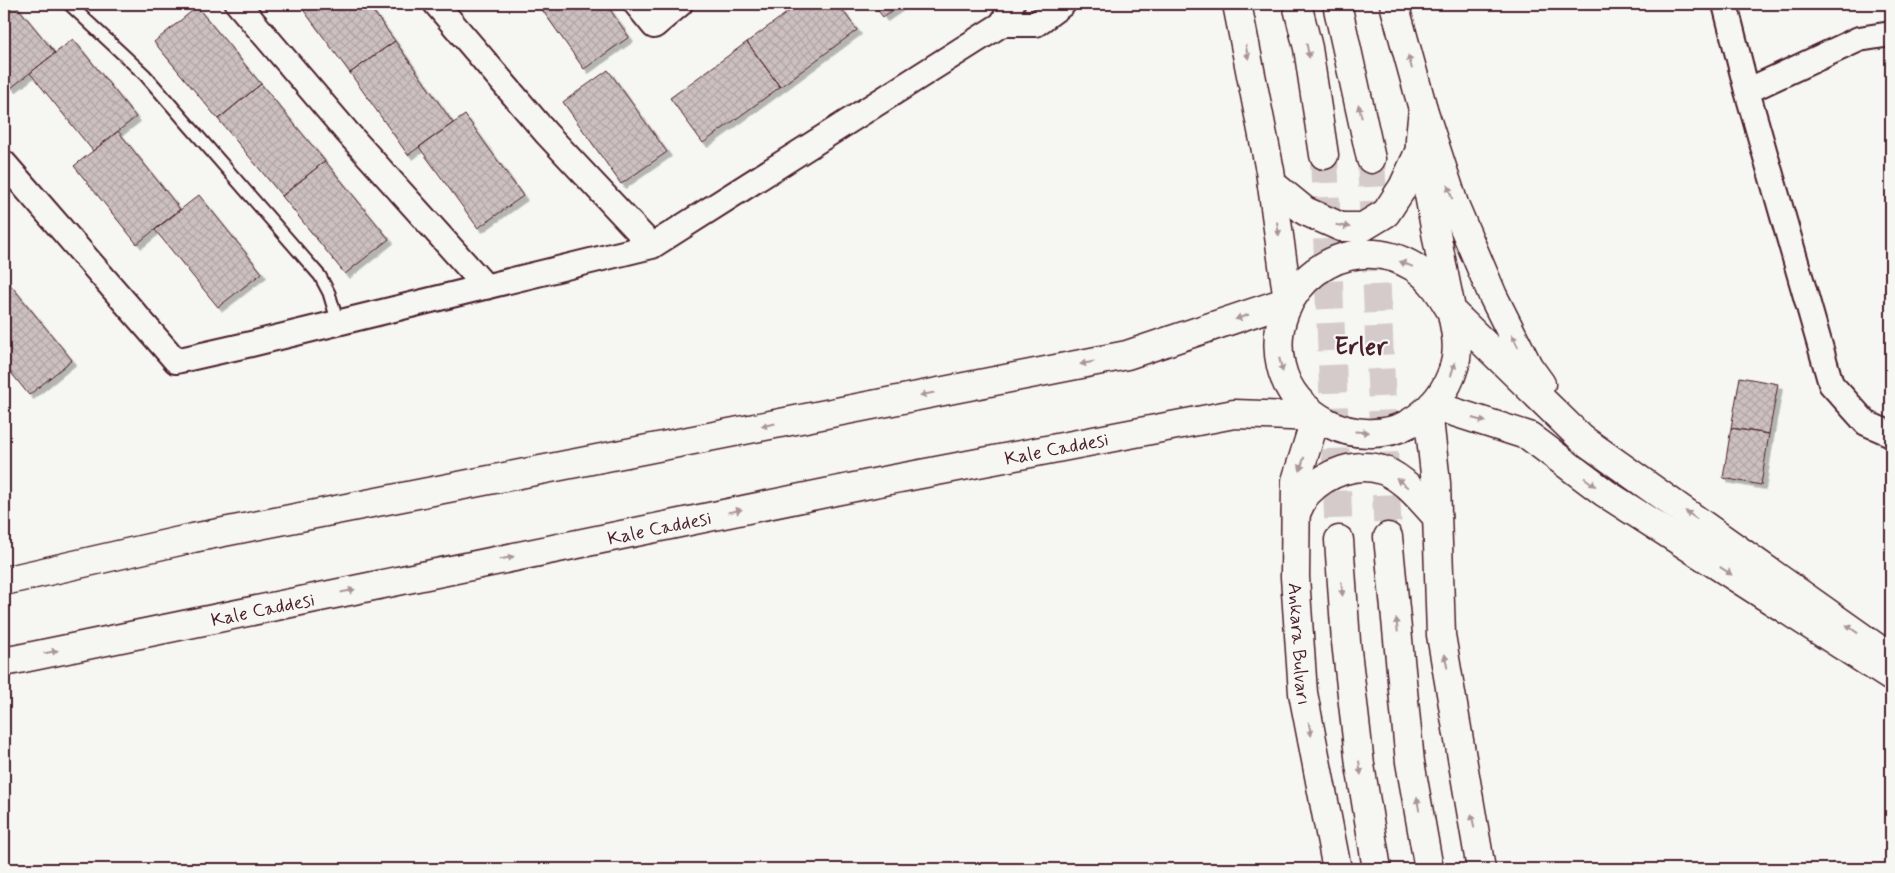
<svg xmlns="http://www.w3.org/2000/svg" width="1895" height="873" font-family="Mynerve,sans-serif">
	<defs>
		<pattern id="building-cross-hatch" width="8" height="8" patternUnits="userSpaceOnUse" patternTransform="scale(1.25)"><rect width="8" height="8" fill="#ccc1c0"/><path d="M0 0l8 8M0 8l8-8" fill="none" stroke="#b1a5a5"/></pattern>
		<filter id="shadow"><feDropShadow dx="4.5" dy="4.5" stdDeviation="0" flood-color="#0004"/></filter>
	</defs>
	<rect width="100%" height="100%" fill="#f6f6f2"/>
	<filter id="ink" filterUnits="userSpaceOnUse"><feTurbulence type="fractalNoise" baseFrequency=".02" numOctaves="2"/><feDisplacementMap in="SourceGraphic" scale="10" xChannelSelector="R" yChannelSelector="G"/><feConvolveMatrix kernelMatrix="1 2 1 2 8 2 1 2 1" color-interpolation-filters="sRGB"/></filter>
	<g filter="url(#ink)">
		<path fill="url(#building-cross-hatch)" stroke="#4a1f2b" filter="url(#shadow)" d="M4 4H15L55 53 11 88 4 79Z
			M299 4H368L395 41 350 73Z
			M538 4H606L629 37 584 69Z
			M799 4H838L857 30 780 87 747 42Z
			M873 4H902L883 17Z
			M197 7 261 84 218 119 154 42Z
			M73 39 136 117 93 151 30 73Z
			M395 41 453 123 408 155 350 73Z
			M747 42 780 87 703 143 670 98Z
			M608 70 667 152 621 184 563 102Z
			M261 84 325 161 282 196 218 119Z
			M465 115 523 196 478 228 419 147Z
			M118 131 180 209 137 244 74 166Z
			M325 161 389 239 345 274 282 196Z
			M199 195 262 273 218 307 155 230Z
			M9 283 72 360 29 395 4 364V287Z
			M1740 377 1778 384 1769 434 1731 428Z
			M1731 428 1769 434 1761 485 1723 478Z"/>
		<g fill="none" stroke-linecap="round" stroke-linejoin="round">
			<path stroke="#d4cbca" stroke-width="28" stroke-dasharray="28 14" stroke-linecap="butt" d="M1324 155 1339 540
				M1371 159 1388 537"/>
			<defs>
				<path id="service" d="M69 4 145 75 320 276 329 293 338 323"/>
				<path id="minor" d="M238 4 347 132 486 287
					M436 4 546 133 652 246
					M636 4 654 26 680 4
					M1725 4 1747 91 1831 384 1866 423 1891 434
					M1002 24H1036L1063 4
					M1747 91 1859 39 1891 34
					M4 163 176 361 251 344 652 246 1002 24 1012 4"/>
				<g id="primary">
					<path d="M1237 4 1270 171 1288 301"/>
					<path d="M1297 4 1308 48 1324 155"/>
					<path d="M1337 4 1371 159"/>
					<path d="M1394 4 1423 109 1454 204 1493 296 1528 366 1541 384"/>
					<path d="M1423 109C1422 122 1419 137 1420 151 1422 167 1427 184 1430 200 1436 233 1442 266 1449 299 1453 321 1461 345 1454 367 1447 391 1431 410 1410 423 1386 437 1352 436 1328 423 1305 411 1287 392 1281 366 1263 289 1346 225 1414 267 1431 278 1441 294 1451 311L1582 439 1891 658"/>
					<path d="M1272 184 1305 211 1341 227H1363L1386 213 1403 187 1420 150"/>
					<path d="M1432 405 1529 436 1605 493 1891 677"/>
					<path d="M1428 410 1436 483 1441 635 1481 869"/>
					<path id="s1" d="M1316 417 1296 481 1295 577 1303 693 1337 869"/>
					<path d="M1296 513C1299 507 1302 499 1307 493 1326 473 1358 460 1385 471 1406 480 1422 501 1437 517"/>
					<path d="M1388 537 1410 762 1429 869"/>
					<path d="M1339 540 1346 642 1360 765 1377 869"/>
					<path d="M4 581 193 538 1127 355 1288 301"/>
					<path id="s2" d="M4 662 879 482 1234 414 1316 417"/>
				</g>
			</defs>
			<use href="#service" stroke="#4a1f2b" stroke-width="15"/>
			<use href="#minor" stroke="#4a1f2b" stroke-width="28"/>
			<use href="#primary" stroke="#4a1f2b" stroke-width="31"/>
			<use href="#service" stroke="#f6f6f2" stroke-width="11"/>
			<use href="#minor" stroke="#f6f6f2" stroke-width="24"/>
			<use href="#primary" stroke="#f6f6f2" stroke-width="28"/>
		</g>
		<defs><path id="oneway-solid" d="M-6-.8H1V-3.2L6.5 0L1 3.2V.8H-6Z" transform="scale(1.25)"/></defs>
		<g fill="#a99598">
			<use href="#oneway-solid" transform="translate(1308 51) rotate(79)"/>
			<use href="#oneway-solid" transform="translate(1247 52) rotate(79)"/>
			<use href="#oneway-solid" transform="translate(1410 62) rotate(-106)"/>
			<use href="#oneway-solid" transform="translate(1360 111) rotate(-104)"/>
			<use href="#oneway-solid" transform="translate(1450 192) rotate(-108)"/>
			<use href="#oneway-solid" transform="translate(1343 226) rotate(10)"/>
			<use href="#oneway-solid" transform="translate(1278 229) rotate(82)"/>
			<use href="#oneway-solid" transform="translate(1406 264) rotate(-157)"/>
			<use href="#oneway-solid" transform="translate(1242 317) rotate(161)"/>
			<use href="#oneway-solid" transform="translate(1515 341) rotate(-117)"/>
			<use href="#oneway-solid" transform="translate(1087 363) rotate(169)"/>
			<use href="#oneway-solid" transform="translate(1281 365) rotate(76)"/>
			<use href="#oneway-solid" transform="translate(1453 369) rotate(-73)"/>
			<use href="#oneway-solid" transform="translate(927 394) rotate(169)"/>
			<use href="#oneway-solid" transform="translate(1479 420) rotate(15)"/>
			<use href="#oneway-solid" transform="translate(768 425) rotate(169)"/>
			<use href="#oneway-solid" transform="translate(1362 432) rotate(4)"/>
			<use href="#oneway-solid" transform="translate(1302 464) rotate(108)"/>
			<use href="#oneway-solid" transform="translate(1590 482) rotate(37)"/>
			<use href="#oneway-solid" transform="translate(1402 483) rotate(-143)"/>
			<use href="#oneway-solid" transform="translate(735 511) rotate(-12)"/>
			<use href="#oneway-solid" transform="translate(1691 515) rotate(-145)"/>
			<use href="#oneway-solid" transform="translate(507 558) rotate(-12)"/>
			<use href="#oneway-solid" transform="translate(1726 571) rotate(33)"/>
			<use href="#oneway-solid" transform="translate(1342 589) rotate(86)"/>
			<use href="#oneway-solid" transform="translate(348 591) rotate(-12)"/>
			<use href="#oneway-solid" transform="translate(1397 625) rotate(-96)"/>
			<use href="#oneway-solid" transform="translate(1852 629) rotate(-144)"/>
			<use href="#oneway-solid" transform="translate(51 652) rotate(-12)"/>
			<use href="#oneway-solid" transform="translate(1446 661) rotate(-100)"/>
			<use href="#oneway-solid" transform="translate(1310 729) rotate(79)"/>
			<use href="#oneway-solid" transform="translate(1360 768) rotate(82)"/>
			<use href="#oneway-solid" transform="translate(1418 804) rotate(-100)"/>
			<use href="#oneway-solid" transform="translate(1473 821) rotate(-100)"/>
		</g>
	</g>
	<g text-anchor="middle" stroke-width="4.5" stroke-linejoin="round" paint-order="stroke">
		<g font-size="19" fill="#4a1f2b" stroke="#f6f6f2">
			<text dy="7" stroke="none"><textPath href="#s2" startOffset="1074">Kale Caddesi</textPath></text>
			<text dy="7" stroke="none"><textPath href="#s2" startOffset="669">Kale Caddesi</textPath></text>
			<text dy="7" stroke="none"><textPath href="#s2" startOffset="264">Kale Caddesi</textPath></text>
			<text dy="7" stroke="none"><textPath href="#s1" startOffset="230">Ankara Bulvarı</textPath></text>
		</g>
		<g font-size="24" font-weight="bold" fill="#4a1f2b" stroke="#f6f6f2">
			<text x="1361" y="354">Erler</text>
		</g>
	</g>
	<rect width="1895" height="873" fill="none" stroke="#f6f6f2" stroke-width="20"/>
	<rect x="10" y="10" width="1875" height="853" fill="none" stroke="#4a1f2b" stroke-width="2" filter="url(#ink)"/>
</svg>
